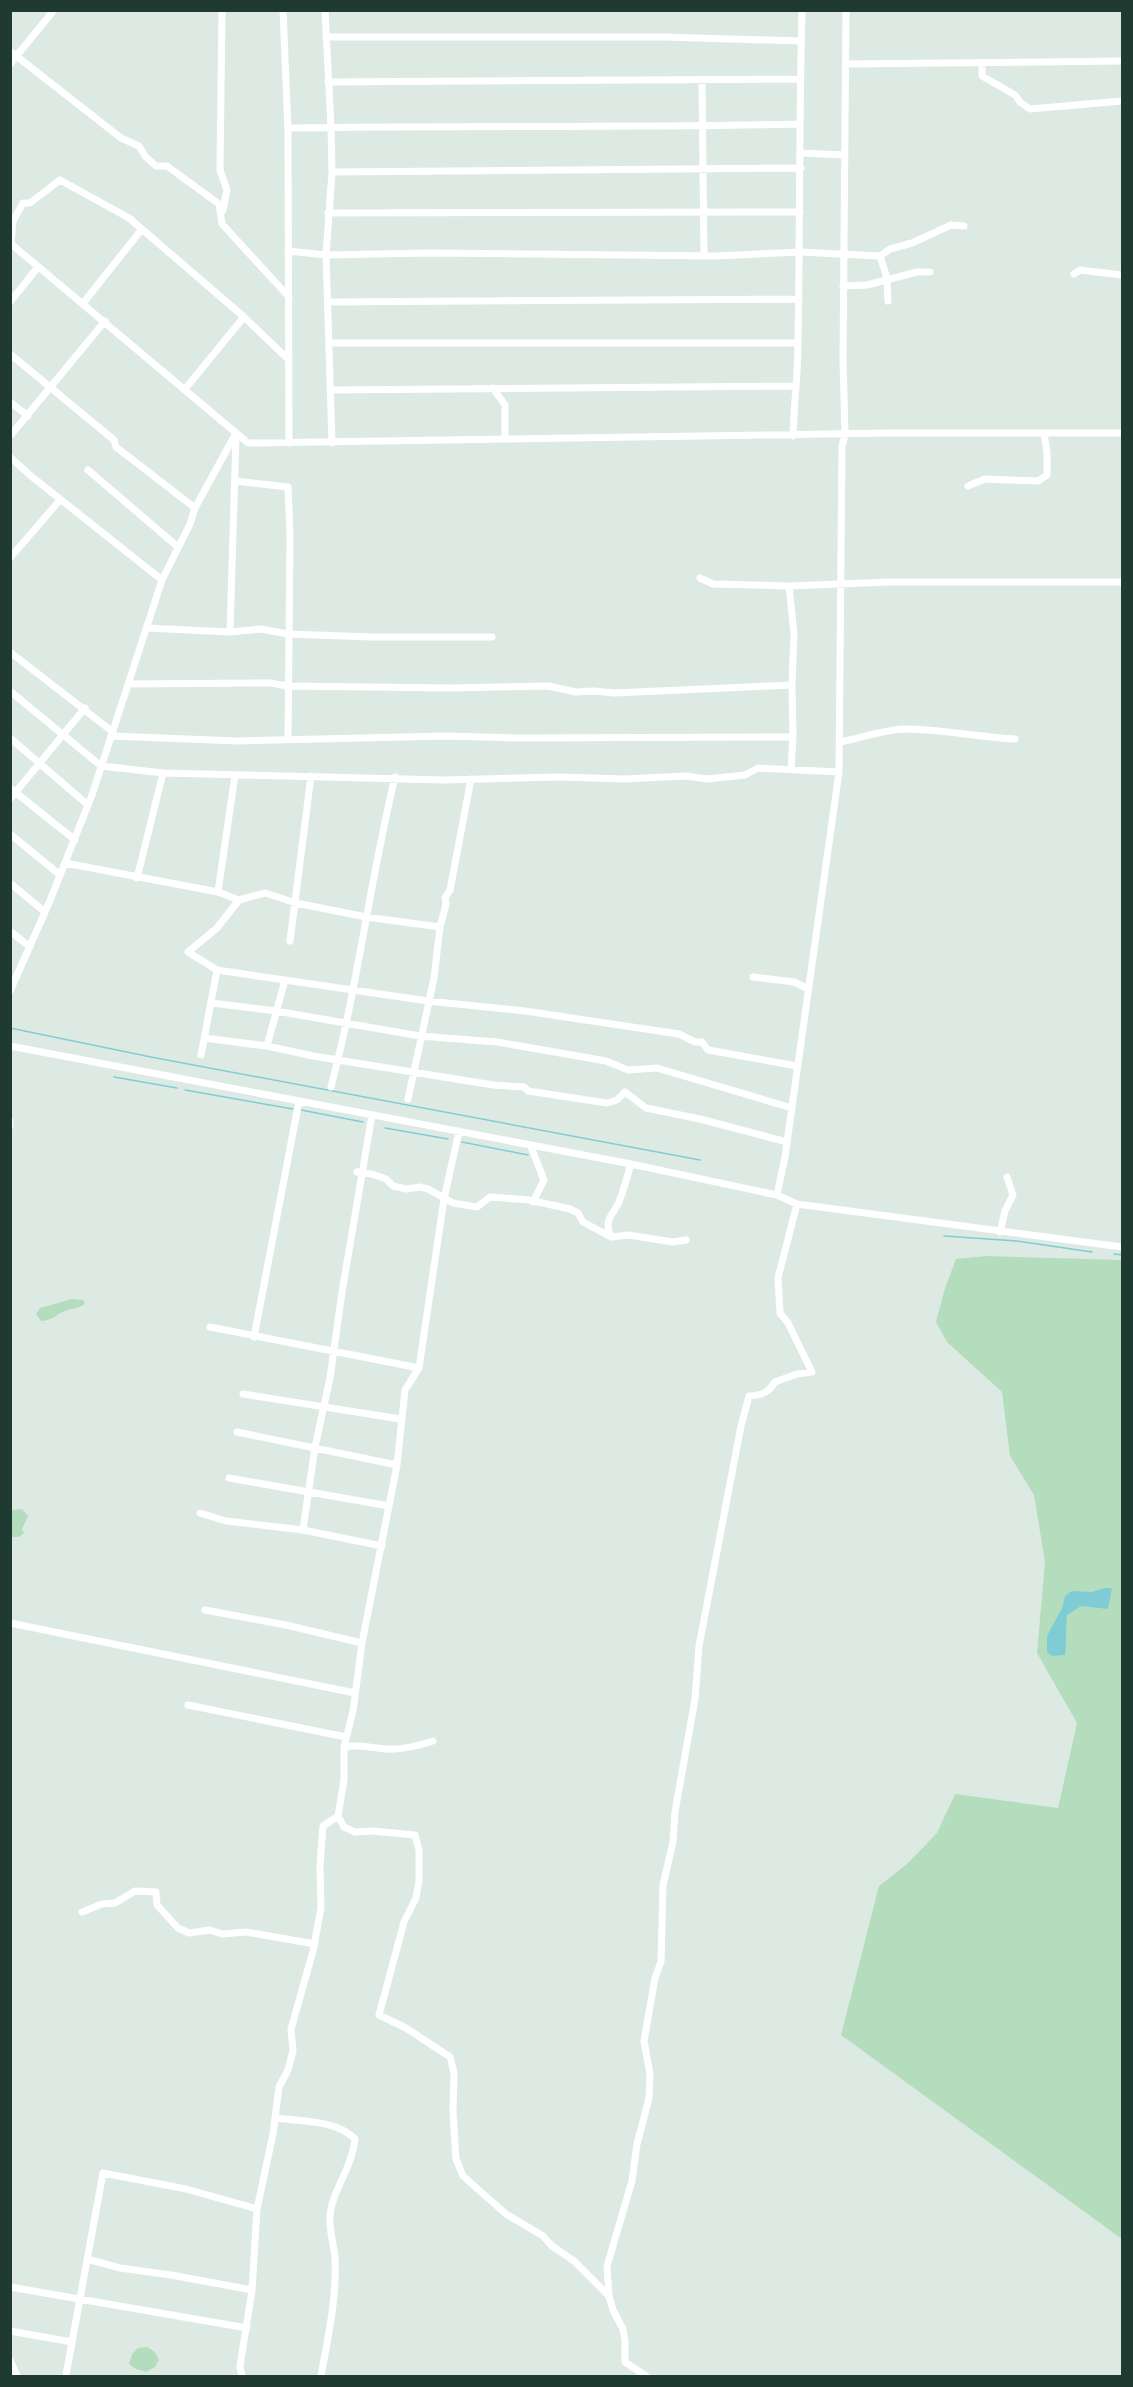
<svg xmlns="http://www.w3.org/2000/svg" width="1133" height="2387" font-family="'Archivo Narrow',sans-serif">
	<rect width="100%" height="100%" fill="#ddeae3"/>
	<path fill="#b4ddbd" d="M986 1256 1122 1260V2239L841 2035 879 1886 907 1864 937 1833 955 1794 1058 1808 1077 1723 1037 1653 1045 1562 1034 1495 1010 1456 1002 1392 947 1342 936 1322 945 1288 956 1259Z
		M72 1299 83 1300 85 1304C78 1309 72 1308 65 1311 55 1315 54 1320 41 1321L36 1314 40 1308Z
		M22 1509 28 1516 22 1529 24 1533 19 1537H11V1510Z
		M147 2347 155 2352 159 2360 155 2367 146 2372 136 2369 129 2364 132 2354 138 2348Z"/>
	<path fill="#80ccd4" d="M1105 1588H1112L1108 1609 1081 1606 1067 1615C1065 1629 1067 1641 1065 1655L1052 1656 1047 1652V1636L1062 1608 1065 1596 1072 1591 1092 1592Z"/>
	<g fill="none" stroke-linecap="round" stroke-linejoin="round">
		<path stroke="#80ccd4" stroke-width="1.5" d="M10 1028 151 1057 700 1160
			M114 1077 177 1088
			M185 1090 293 1109
			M301 1110 363 1122
			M385 1128 448 1139
			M462 1142 528 1155
			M944 1236 1017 1241 1092 1252
			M1114 1254 1122 1255"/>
		<path stroke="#fff" stroke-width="7" d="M222 10 220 170 227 190 223 210
			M283 10 288 131 289 443
			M325 10 331 127 332 172 326 255 332 443
			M326 37H664L801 41
			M10 51 121 138 139 146 145 156 156 166H167L219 204 222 224 289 297
			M982 63V76L1015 95 1020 102 1030 109 1122 101
			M10 64 54 10
			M846 64 1122 61
			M702 80 704 256
			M328 82 800 79
			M288 128C458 125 629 128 799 124
			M800 153 845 155
			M332 172 801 168
			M328 213 800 212
			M10 243 248 443 888 433H1122
			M11 243 13 221 23 203H30L60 180 129 218 244 317 289 360
			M288 251 326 255 428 253 717 256 800 252 880 256
			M1074 274 1080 270 1122 275
			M843 286 867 285 917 272H930
			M888 301 887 278 880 256 890 249 912 243 951 225 964 226
			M10 302 38 267
			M84 302 142 229
			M328 302 799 299
			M330 343H798
			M10 354 114 440 116 447 195 508
			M493 388 505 405V439
			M185 389 244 317
			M330 390 794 386
			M10 402 28 416
			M10 436 105 321
			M793 436C794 403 798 373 798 341 800 231 799 121 802 10
			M10 457 31 476 162 580
			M88 470 178 547
			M235 481 288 487 290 535 288 740
			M968 486 985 479 1038 481 1047 475V453L1044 433
			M10 558 60 500
			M700 578 713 584 789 586 889 582H1122
			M789 586 794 634 792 685 793 737 791 769
			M146 628 230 632 260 629 288 634 371 637H492
			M230 632 236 436
			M10 652 113 732
			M128 684 271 683 287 686 452 688 548 686 576 692 594 691 614 693 792 685
			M10 691 101 766 163 773 444 780 560 777 625 779 686 776 707 779 745 775 758 768 839 772
			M111 736 238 741 447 736 518 738 793 737
			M10 738 88 805
			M840 742C860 738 883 730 904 729 941 729 978 737 1015 739
			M10 788 75 840
			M10 799 85 708
			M10 834 60 875
			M65 863 218 892 239 900 265 893 296 903 366 917 440 927
			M137 878 163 773
			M10 883 45 912
			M218 892 235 775
			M10 931 30 947
			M290 941 311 776
			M217 970 428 1001 525 1011 679 1034 695 1042H702L708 1050 797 1066
			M753 977 794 982 808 989
			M10 991 49 903 92 795 162 580 190 524 195 508 236 433
			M212 1003 276 1011 420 1036 497 1042 606 1061 628 1070 657 1068 792 1108
			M204 1038 267 1046 313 1056 493 1085 524 1087 528 1091 607 1103 617 1100 625 1092 646 1108 700 1119 787 1142
			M10 1046 631 1164 777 1195 797 1204 1122 1247
			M267 1046 285 980
			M201 1055 217 970 188 952 217 928 239 900
			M331 1087C358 985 370 880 395 777
			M408 1099 434 978 440 927 446 904 445 898 450 890 471 779
			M10 1121V1126
			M531 1147 544 1180 533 1202
			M357 1172 372 1174 386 1179 393 1186 407 1189 420 1187 428 1189 453 1203 477 1207 490 1197 529 1200 570 1209 578 1213 583 1222 611 1237 628 1235 673 1242 686 1240
			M777 1195 785 1157 839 772 842 446 845 435 843 359 846 10
			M1000 1232 1005 1211 1013 1195 1007 1177
			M611 1237C603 1220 613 1215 619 1202 624 1190 627 1176 631 1164
			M210 1327 419 1368
			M254 1337 299 1101
			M243 1394 400 1419
			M237 1432 397 1465
			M229 1478 389 1506
			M200 1513 226 1521 303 1530 382 1546
			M303 1530 315 1447 330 1378 342 1292 372 1115
			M205 1610 286 1625 362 1643
			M10 1623 355 1693
			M188 1705 346 1737
			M344 1747C361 1744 370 1748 386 1749 402 1750 418 1746 433 1741
			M338 1816 344 1827 355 1832 372 1831 415 1835 419 1850V1881L416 1898 404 1922 379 2015 406 2028 450 2057 454 2073 453 2112 456 2159 463 2176 506 2214 543 2236 552 2246 574 2261 609 2296
			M82 1912 102 1904 115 1903 135 1891 156 1892 157 1905 178 1928 189 1933 210 1930 222 1934 246 1932 315 1944
			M275 2118C300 2121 337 2120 355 2139 352 2169 331 2192 330 2217 329 2231 334 2245 335 2258 337 2298 328 2337 321 2376
			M87 2259 120 2268 171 2275 252 2290
			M10 2287 247 2328
			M10 2331 72 2342
			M10 2360 17 2376
			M66 2375 103 2173 186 2189 257 2209
			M242 2376 240 2366 252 2290 257 2209 273 2134 279 2087 288 2070 293 2051 291 2029 313 1951 321 1908 320 1865 323 1826 338 1816 344 1780V1747L353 1711 362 1643 397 1465 405 1390 419 1368 444 1199 459 1131
			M646 2376 625 2362V2341L623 2329 613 2310 609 2296 607 2266 632 2181 637 2144 649 2098 650 2074 644 2041 655 1978 661 1962 663 1885 673 1842 675 1812 695 1699 699 1646 741 1426 749 1396C763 1395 768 1393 775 1382L797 1374 812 1372 788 1323 780 1313 778 1278 797 1204"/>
	</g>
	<rect width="1133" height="2387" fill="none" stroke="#1e3a31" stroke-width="24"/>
</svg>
